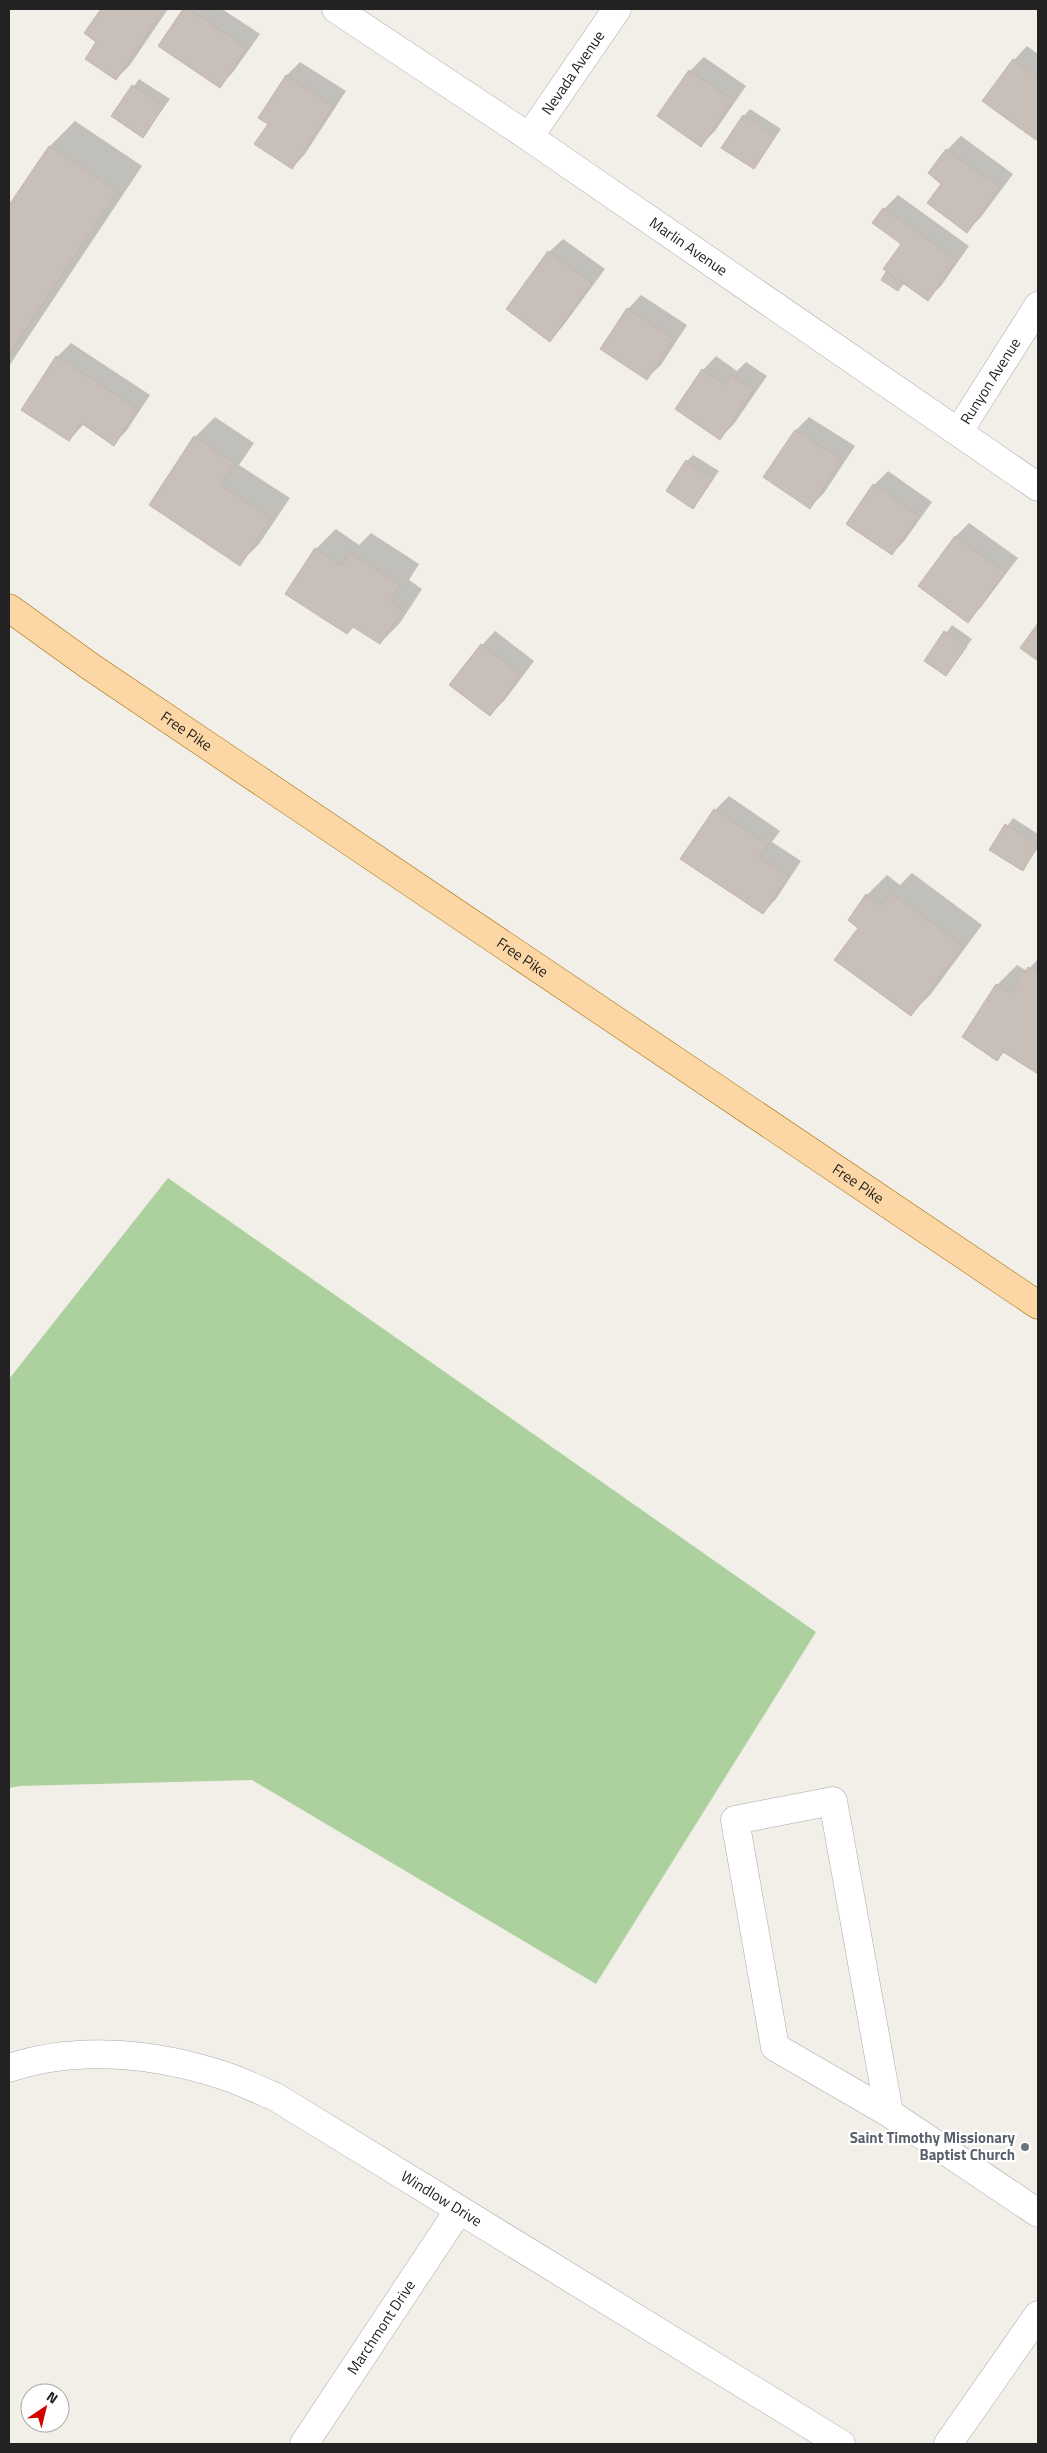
<svg xmlns="http://www.w3.org/2000/svg" width="1047" height="2453" font-family="'Titillium Web',sans-serif">
	<rect width="100%" height="100%" fill="#f2efe9"/>
	<path fill="#add19e" d="M168 1178 816 1632 596 1984 252 1780 20 1786 9 1788V1379Z"/>
	<path fill="#0003" d="M102 9H168L130 65 116 79 98 42 86 33Z
		M185 9H222L260 34 233 72 220 86 160 46Z
		M1027 46 1038 54V135L1036 138 1014 60Z
		M704 57 746 86 715 131 701 145 690 71Z
		M300 62 346 91 305 154 292 168 269 124 259 118 287 75Z
		M139 79 170 99 143 136 113 116Z
		M750 109 781 129 754 168 744 116Z
		M75 121 142 166 9 366V208L50 146Z
		M961 136 1013 174 981 217 967 231 947 150Z
		M898 195 969 246 941 286 927 299 905 283 898 290 887 273 903 244 884 209Z
		M563 239 605 269 563 326 550 340 549 252Z
		M641 295 687 325 661 365 647 378 628 309Z
		M71 343 150 395 127 430 114 444 84 424 69 440 22 410 57 357Z
		M716 356 737 371 746 362 767 376 734 424 720 438 703 370Z
		M215 417 254 443 239 465 290 498 259 544 239 564 195 437Z
		M809 417 855 446 824 493 810 507 765 477 796 430Z
		M693 455 719 471 693 507 687 461Z
		M888 471 932 502 905 540 892 554 874 485Z
		M969 523 1018 558 981 607 967 621 919 586 956 536Z
		M336 529 359 545 371 533 419 564 409 580 422 589 400 623 380 643 354 626 316 549Z
		M952 625 972 639 946 675 926 661Z
		M495 631 534 661 504 701 490 714 482 645Z
		M729 796 780 831 772 842 801 861 776 899 763 913 715 810Z
		M1013 818 1038 834V848L1023 869 991 849Z
		M912 873 982 925 931 994 911 1014 859 927 867 895 887 875 900 885Z
		M1038 959V1073L1005 1051 997 1059 963 1037 997 985 1017 965 1027 971Z"/>
	<path fill="#c7bfb8" stroke="#c4b6ab" d="M101 9H164L116 80 85 59 96 42 84 33Z
		M183 9H189L247 48 220 88 158 46Z
		M1013 59 1038 78V136L1036 140 982 101Z
		M689 70 733 100 701 147 657 116Z
		M286 75 333 106 292 169 254 144 268 124 258 118Z
		M132 85 164 106 143 138 111 116Z
		M743 115 775 137 754 169 721 148Z
		M49 146 117 191 9 355V205Z
		M946 149 1000 188 967 233 927 203 941 184 928 173Z
		M883 208 957 260 928 301 883 269 901 244 872 223Z
		M548 251 592 283 550 342 506 309Z
		M886 272 903 283 898 291 881 280Z
		M627 308 674 339 647 380 600 349Z
		M56 356 138 409 114 446 81 423 69 441 21 410Z
		M702 369 725 385 731 374 754 390 720 440 675 409Z
		M795 430 842 460 810 509 763 477Z
		M194 436 235 464 220 485 271 518 240 566 149 505Z
		M686 460 713 479 693 509 666 491Z
		M873 484 919 516 892 555 846 524Z
		M955 536 1005 572 968 623 918 586Z
		M315 548 341 566 350 552 400 585 390 601 403 610 380 644 353 627 347 634 285 594Z
		M1038 623V661L1020 648Z
		M944 631 967 646 946 676 924 661Z
		M481 644 522 675 490 716 449 685Z
		M714 809 768 845 759 857 789 876 763 914 680 859Z
		M1005 824 1038 845 1023 871 989 850Z
		M891 893 963 946 911 1016 834 960 858 928 848 920 866 894 881 906Z
		M1028 967 1038 973V1074L1003 1052 997 1061 962 1037 996 984 1011 993Z"/>
	<g fill="none" stroke-linecap="round" stroke-linejoin="round">
		<defs>
			<g id="minor">
				<path id="s1" d="M336 9 529 137 1038 487"/>
				<path id="s2" d="M529 137 617 9"/>
				<path id="s3" d="M959 431 1038 306"/>
				<path id="s4" d="M9 2068C78 2045 156 2053 225 2076 241 2081 258 2090 274 2096L841 2444"/>
				<path d="M889 2113 833 1801 735 1820 775 2047 889 2113 1038 2213"/>
				<path id="s5" d="M304 2444 459 2210"/>
				<path d="M948 2444 1038 2315"/>
			</g>
			<g id="major">
				<path id="s6" d="M9 608 91 667 1038 1305"/>
			</g>
		</defs>
		<use href="#minor" stroke="#a9a9a9" stroke-width="29"/>
		<use href="#major" stroke="#a06b00" stroke-width="29"/>
		<use href="#minor" stroke="#fff" stroke-width="28"/>
		<use href="#major" stroke="#fcd6a4" stroke-width="28"/>
	</g>
	<circle fill="#6b7280" stroke="#fff" stroke-width="2" cx="1025" cy="2147" r="5"/>
	<g text-anchor="middle" stroke-width="4.5" stroke-linejoin="round" paint-order="stroke">
		<g font-size="15" fill="#222" stroke="#fff">
			<text dy="5" stroke="none"><textPath href="#s2" startOffset="78">Nevada Avenue</textPath></text>
			<text dy="5" stroke="none"><textPath href="#s1" startOffset="425">Marlin Avenue</textPath></text>
			<text dy="5" stroke="none"><textPath href="#s3" startOffset="59">Runyon Avenue</textPath></text>
			<text dy="5" stroke="none"><textPath href="#s6" startOffset="216">Free Pike</textPath></text>
			<text dy="5" stroke="none"><textPath href="#s6" startOffset="621">Free Pike</textPath></text>
			<text dy="5" stroke="none"><textPath href="#s6" startOffset="1026">Free Pike</textPath></text>
			<text dy="5" stroke="none"><textPath href="#s4" startOffset="469">Windlow Drive</textPath></text>
			<text dy="5" stroke="none"><textPath href="#s5" startOffset="140">Marchmont Drive</textPath></text>
		</g>
		<g font-size="15" font-weight="bold" fill="#5b616d" stroke="#fff" text-anchor="end">
			<text x="1015" y="2143">Saint Timothy Missionary<tspan x="1015" dy="17">Baptist Church</tspan></text>
		</g>
	</g>
	<rect width="1047" height="2453" fill="none" stroke="#222222" stroke-width="20"/>
	<g transform="translate(45 2408) rotate(35)"><circle r="24" fill="#ffffff" stroke="#a7a7a7"/>
	<path d="M0-4L9 19L0 12L-9 19Z" fill="#d40000"/>
	<text y="-8" font-size="14" font-weight="bold" text-anchor="middle" fill="#222222">N</text>
	</g>
</svg>
